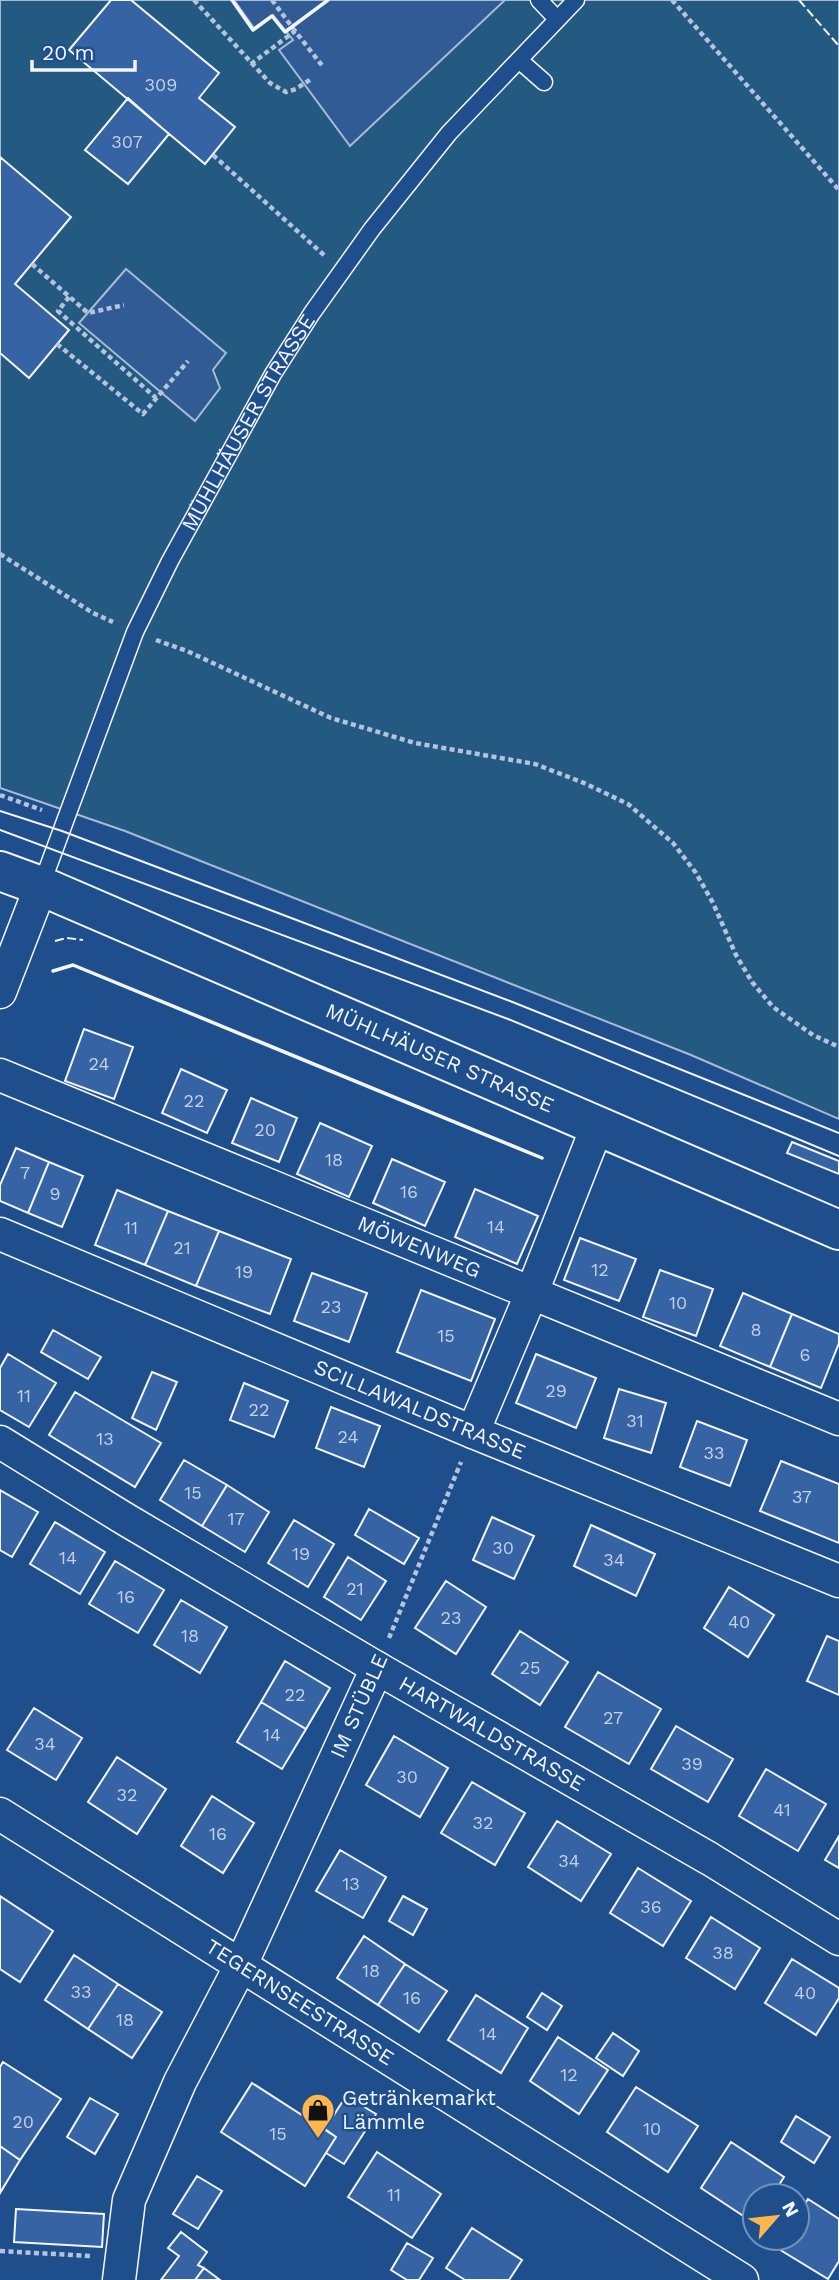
<svg xmlns="http://www.w3.org/2000/svg" width="839" height="2280" font-family="'Work Sans',sans-serif">
	<rect width="100%" height="100%" fill="#1f4e8c"/>
	<path fill="#245a82" stroke="#a8bbd7" stroke-width="2" d="M0 0H839V1119L691 1055 125 831 0 788Z"/>
	<path fill="#305b95" stroke="#a8bbd7" stroke-width="2" d="M234 0H505L350 146 279 50 293 40 273 15 254 28Z
		M126 269 226 353 213 370 220 388 195 421 79 323Z"/>
	<path fill="#3563a3" stroke="#f2f6ff" stroke-width="2" d="M111 0H131L219 73 199 98 235 127 205 164 69 50Z
		M128 98 169 134 128 184 85 150Z
		M0 157 71 217 15 284 69 330 29 378 0 353Z
		M84 1029 133 1047 114 1099 65 1081Z
		M181 1069 227 1090 207 1133 162 1113Z
		M251 1098 297 1118 279 1162 232 1143Z
		M320 1123 372 1146 349 1197 297 1174Z
		M792 1142 839 1161V1174L787 1153Z
		M16 1148 49 1162 28 1213 0 1201V1185Z
		M392 1159 445 1182 425 1226 373 1203Z
		M49 1162 83 1176 62 1227 28 1213Z
		M475 1189 538 1216 517 1264 455 1237Z
		M117 1190 168 1211 145 1265 95 1245Z
		M168 1211 219 1231 196 1286 145 1265Z
		M219 1231 291 1259 270 1314 196 1286Z
		M580 1238 636 1259 619 1301 564 1280Z
		M660 1270 713 1289 696 1336 643 1317Z
		M312 1273 367 1293 349 1342 294 1321Z
		M421 1290 495 1319 471 1381 397 1352Z
		M743 1293 792 1314 770 1367 720 1346Z
		M792 1314 839 1334V1343L821 1388 770 1367Z
		M53 1330 101 1357 88 1379 41 1352Z
		M8 1354 56 1383 29 1427 0 1410V1368Z
		M536 1354 596 1378 576 1428 516 1403Z
		M152 1372 177 1382 156 1430 132 1418Z
		M244 1383 288 1401 274 1437 230 1420Z
		M619 1389 666 1403 651 1453 604 1438Z
		M75 1392 161 1443 135 1487 49 1435Z
		M331 1407 380 1426 364 1467 316 1448Z
		M697 1421 747 1440 730 1486 680 1467Z
		M184 1460 227 1485 202 1526 160 1500Z
		M781 1461 839 1484V1543L760 1511Z
		M227 1485 269 1512 245 1552 202 1526Z
		M0 1490 38 1512 12 1557 0 1550Z
		M369 1509 419 1538 404 1564 355 1535Z
		M492 1517 534 1536 514 1579 473 1560Z
		M294 1520 334 1544 308 1587 268 1563Z
		M55 1522 105 1552 80 1594 30 1564Z
		M591 1525 655 1554 636 1596 574 1566Z
		M348 1557 386 1581 361 1620 324 1597Z
		M115 1561 164 1590 138 1633 89 1604Z
		M446 1581 486 1607 456 1654 415 1628Z
		M729 1587 774 1615 748 1657 704 1628Z
		M181 1600 227 1627 200 1673 154 1645Z
		M520 1631 568 1662 540 1705 492 1674Z
		M827 1636 839 1641V1695L807 1681Z
		M285 1661 330 1688 306 1729 261 1702Z
		M598 1672 661 1709 629 1764 565 1727Z
		M261 1702 306 1729 282 1769 237 1742Z
		M34 1708 82 1738 56 1780 7 1750Z
		M676 1726 733 1759 708 1802 651 1769Z
		M394 1736 448 1768 420 1817 366 1785Z
		M117 1757 166 1789 137 1834 88 1802Z
		M766 1769 826 1804 798 1851 739 1816Z
		M472 1782 525 1813 495 1865 441 1833Z
		M212 1796 254 1823 223 1873 181 1846Z
		M557 1821 611 1854 581 1901 528 1867Z
		M839 1836V1868L825 1860Z
		M340 1850 386 1877 363 1918 316 1891Z
		M638 1868 691 1901 663 1946 610 1913Z
		M0 1896 53 1931 20 1982 0 1969Z
		M403 1896 427 1909 413 1935 389 1921Z
		M711 1917 760 1948 735 1989 686 1958Z
		M364 1936 405 1964 378 2005 337 1978Z
		M74 1955 118 1984 88 2029 45 2000Z
		M792 1959 839 1988V1998L816 2035 765 2003Z
		M405 1964 447 1991 419 2032 378 2005Z
		M118 1984 162 2012 132 2058 88 2029Z
		M542 1993 562 2006 547 2030 527 2017Z
		M476 1995 528 2028 501 2073 448 2040Z
		M613 2033 639 2051 623 2076 596 2058Z
		M558 2037 608 2070 579 2114 530 2081Z
		M3 2062 61 2099 20 2160 0 2146V2067Z
		M252 2083 336 2137 305 2186 221 2132Z
		M636 2087 698 2126 668 2172 607 2132Z
		M346 2096 376 2114 344 2164 326 2153 336 2137 325 2129Z
		M90 2098 118 2114 95 2154 67 2137Z
		M796 2116 830 2137 814 2163 781 2142Z
		M731 2142 784 2177 772 2196H755L754 2223 701 2188Z
		M0 2146 20 2160 0 2193Z
		M377 2152 441 2194 412 2238 348 2197Z
		M197 2176 222 2191 198 2229 173 2214Z
		M808 2199 839 2219V2261L828 2279 777 2248 783 2238H797V2216Z
		M16 2209 104 2214 102 2247 14 2242Z
		M472 2228 522 2260 509 2280H465L446 2268Z
		M181 2232 207 2252 198 2265 204 2268 195 2280H161L179 2256 168 2248Z
		M407 2243 433 2258 419 2280H407L391 2270Z
		M204 2268 220 2280H195Z"/>
	<g fill="none" stroke-linecap="round" stroke-linejoin="round">
		<defs>
			<g id="service">
				<path d="M539 0 557 19"/>
				<path d="M519 60 544 82"/>
				<path id="s1" d="M41 886 135 632 170 561 273 374 312 313 372 229 449 133 576 0"/>
			</g>
			<g id="minor">
				<path d="M0 992 41 886"/>
				<path id="s2" d="M0 1075 839 1419"/>
				<path id="s3" d="M0 1234 473 1432 839 1581"/>
				<path d="M473 1432 532 1292 597 1127"/>
				<path id="s4" d="M0 1442 125 1519 377 1668 710 1859 839 1939"/>
				<path id="s5" d="M0 1814 742 2280"/>
				<path d="M119 2280 129 2200 180 2082 240 1967 377 1668"/>
			</g>
			<g id="secondary">
				<path id="s6" d="M0 871 41 886 839 1230"/>
			</g>
		</defs>
		<use href="#service" stroke="#f2f6ff" stroke-width="19"/>
		<use href="#minor" stroke="#f2f6ff" stroke-width="35"/>
		<use href="#secondary" stroke="#f2f6ff" stroke-width="42"/>
		<path stroke="#b3c4dc" stroke-width="4.5" stroke-dasharray="5 3.5" stroke-linecap="butt" d="M194 0 270 83 286 92 296 89 311 79
			M272 0 295 31
			M672 0 839 190
			M251 64 295 31 324 68
			M213 155 325 256
			M32 264 88 313 124 305
			M69 297 58 311 156 398
			M57 344 143 414 188 361
			M0 554 93 613 113 622
			M156 640 187 651 331 718 415 743 535 764 584 783 628 804 673 843 696 873 713 903 736 955 752 982 773 1007 813 1035 839 1047
			M0 795 42 810
			M389 1638 461 1462
			M0 2251 90 2256"/>
		<use href="#service" stroke="#1f4e8c" stroke-width="16"/>
		<use href="#minor" stroke="#1f4e8c" stroke-width="32"/>
		<use href="#secondary" stroke="#1f4e8c" stroke-width="38"/>
		<path stroke="#f2f6ff" stroke-width="2" d="M0 811 62 831 510 1001 839 1133
			M0 830 508 1019 839 1156"/>
		<path stroke="#f2f6ff" stroke-width="2" stroke-dasharray="9 3.5" stroke-linecap="butt" d="M799 0 839 46
			M55 941 67 938 83 940"/>
		<path stroke="#f2f6ff" stroke-width="3.5" d="M232 0 253 30 272 16 285 32 328 0
			M53 971 73 965 542 1158"/>
	</g>
	<defs>
		<symbol id="shop-pin" viewBox="-11 -11 22 30"><path d="M0 17L-7.5 6A9.5 9.5 0 1 1 7.5 6Z" fill="#ffb74d" stroke="#1f4e8c"/><path d="M-5-2.5h2.3a2.7 3.5 0 0 1 5.4 0H5L5.5 6h-11ZM-1.5-2.5h3a1.5 2.3 0 0 0-3 0Z" fill="#111"/></symbol>
	</defs>
	<g fill-rule="evenodd">
		<use href="#shop-pin" x="299" y="2091" width="38" height="52"/>
	</g>
	<g text-anchor="middle" stroke-width="5" stroke-linejoin="round" paint-order="stroke">
		<g font-size="18" fill="#c3d1e8">
			<text x="161" y="91">309</text>
			<text x="127" y="148">307</text>
			<text x="99" y="1070">24</text>
			<text x="194" y="1107">22</text>
			<text x="265" y="1136">20</text>
			<text x="334" y="1166">18</text>
			<text x="25" y="1179">7</text>
			<text x="409" y="1198">16</text>
			<text x="55" y="1200">9</text>
			<text x="496" y="1233">14</text>
			<text x="131" y="1234">11</text>
			<text x="182" y="1254">21</text>
			<text x="600" y="1276">12</text>
			<text x="244" y="1278">19</text>
			<text x="678" y="1309">10</text>
			<text x="331" y="1313">23</text>
			<text x="756" y="1336">8</text>
			<text x="446" y="1342">15</text>
			<text x="805" y="1361">6</text>
			<text x="556" y="1397">29</text>
			<text x="24" y="1402">11</text>
			<text x="259" y="1416">22</text>
			<text x="635" y="1427">31</text>
			<text x="348" y="1443">24</text>
			<text x="105" y="1445">13</text>
			<text x="714" y="1459">33</text>
			<text x="193" y="1499">15</text>
			<text x="802" y="1503">37</text>
			<text x="236" y="1525">17</text>
			<text x="503" y="1554">30</text>
			<text x="301" y="1560">19</text>
			<text x="68" y="1564">14</text>
			<text x="614" y="1566">34</text>
			<text x="355" y="1595">21</text>
			<text x="126" y="1603">16</text>
			<text x="451" y="1624">23</text>
			<text x="739" y="1628">40</text>
			<text x="190" y="1642">18</text>
			<text x="530" y="1674">25</text>
			<text x="295" y="1701">22</text>
			<text x="613" y="1724">27</text>
			<text x="272" y="1741">14</text>
			<text x="45" y="1750">34</text>
			<text x="692" y="1770">39</text>
			<text x="407" y="1783">30</text>
			<text x="127" y="1801">32</text>
			<text x="782" y="1816">41</text>
			<text x="483" y="1829">32</text>
			<text x="218" y="1840">16</text>
			<text x="569" y="1867">34</text>
			<text x="351" y="1890">13</text>
			<text x="651" y="1913">36</text>
			<text x="723" y="1959">38</text>
			<text x="371" y="1977">18</text>
			<text x="81" y="1998">33</text>
			<text x="805" y="1999">40</text>
			<text x="412" y="2004">16</text>
			<text x="125" y="2026">18</text>
			<text x="488" y="2040">14</text>
			<text x="569" y="2081">12</text>
			<text x="23" y="2128">20</text>
			<text x="652" y="2135">10</text>
			<text x="278" y="2140">15</text>
			<text x="394" y="2201">11</text>
		</g>
		<g font-size="21" fill="#f2f6ff" stroke="#1f4e8c">
			<text dy="7" stroke="none"><textPath href="#s1" startOffset="509">MÜHLHÄUSER STRASSE</textPath></text>
			<text dy="7" stroke="none"><textPath href="#s6" startOffset="478">MÜHLHÄUSER STRASSE</textPath></text>
			<text dy="7" stroke="none"><textPath href="#s2" startOffset="453">MÖWENWEG</textPath></text>
			<text dy="7" stroke="none"><textPath href="#s3" startOffset="455">SCILLAWALDSTRASSE</textPath></text>
			<text transform="translate(359 1706) rotate(-66)" y="7">IM STÜBLE</text>
			<text dy="7" stroke="none"><textPath href="#s4" startOffset="572">HARTWALDSTRASSE</textPath></text>
			<text dy="7" stroke="none"><textPath href="#s5" startOffset="354">TEGERNSEESTRASSE</textPath></text>
		</g>
		<g font-size="21" fill="#f2f6ff" stroke="#1f4e8c" text-anchor="start">
			<text x="342" y="2105">Getränkemarkt<tspan x="342" dy="24">Lämmle</tspan></text>
		</g>
	</g>
	<g transform="translate(776 2217) rotate(62)"><circle r="33" fill="#1f4e8c" stroke="#7391ba" stroke-width="2"/>
	<path d="M0-5L12 26L0 18L-12 26Z" fill="#ffb74d"/>
	<text y="-10" font-size="19" font-weight="bold" text-anchor="middle" fill="#f2f6ff">N</text>
	</g>
	<path d="M32 60v10h103v-10" fill="none" stroke="#f2f6ff" stroke-width="3.5"/>
	<text x="42" y="60" font-size="21" fill="#f2f6ff" stroke="#1f4e8c" stroke-width="5" paint-order="stroke">20 m</text>
</svg>
